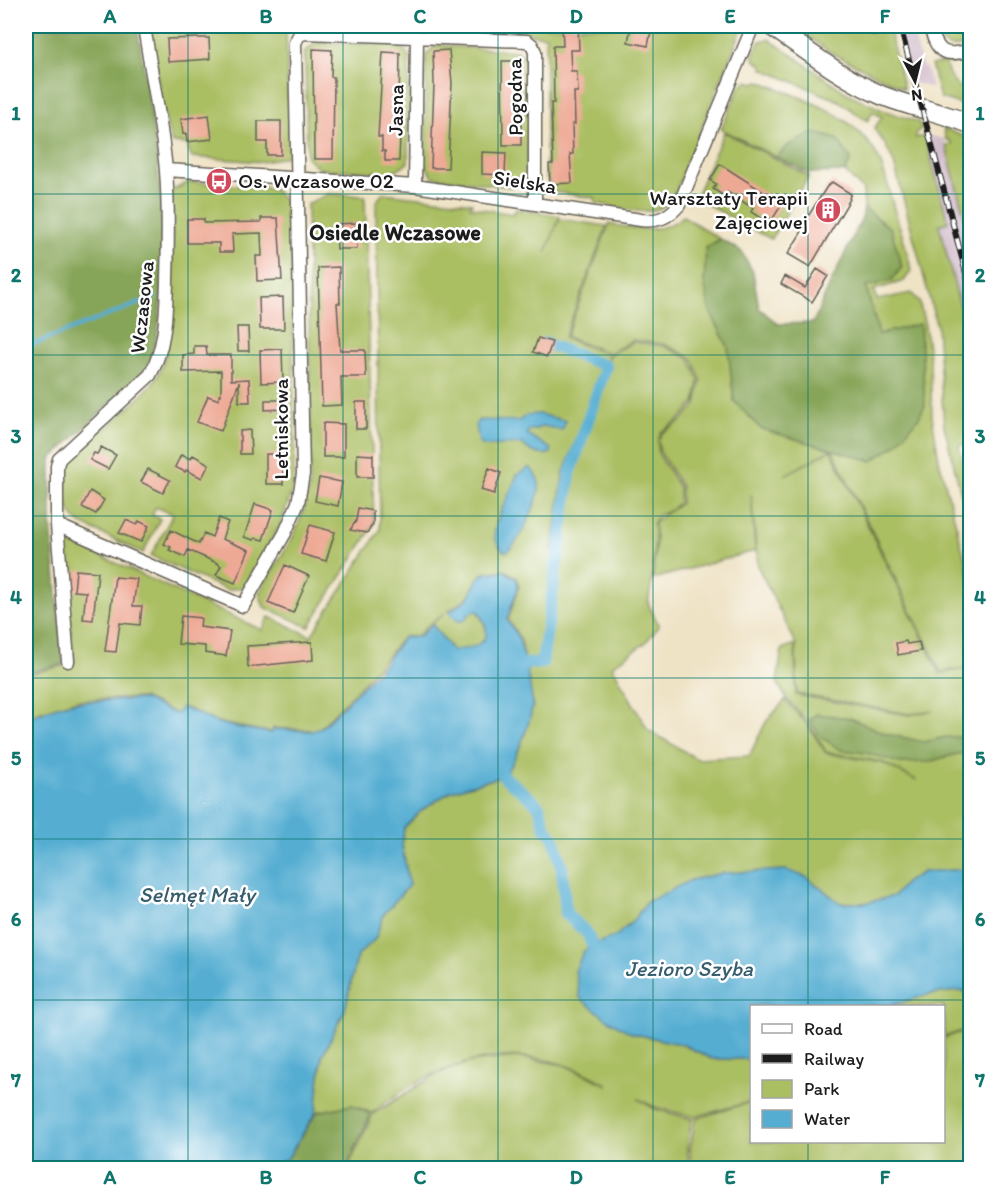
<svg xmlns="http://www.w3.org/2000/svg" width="996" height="1194" font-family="Itim,sans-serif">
	<rect width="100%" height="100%" fill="#fff"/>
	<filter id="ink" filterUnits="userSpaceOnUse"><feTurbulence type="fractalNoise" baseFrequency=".0167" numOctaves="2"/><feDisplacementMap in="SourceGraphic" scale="12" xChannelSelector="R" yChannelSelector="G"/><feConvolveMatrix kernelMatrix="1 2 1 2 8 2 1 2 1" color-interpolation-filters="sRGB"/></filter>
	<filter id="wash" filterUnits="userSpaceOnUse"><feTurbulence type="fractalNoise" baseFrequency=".008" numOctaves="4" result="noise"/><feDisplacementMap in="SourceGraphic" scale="24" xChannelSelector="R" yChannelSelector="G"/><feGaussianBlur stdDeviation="1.35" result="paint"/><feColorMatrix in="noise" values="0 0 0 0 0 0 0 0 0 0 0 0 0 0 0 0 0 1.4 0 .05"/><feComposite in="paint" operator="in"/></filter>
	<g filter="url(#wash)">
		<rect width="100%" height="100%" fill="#efe3c6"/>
		<path fill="#d1bdcb" d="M897 26H911L923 68 926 67 932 88 908 81 902 58 905 57Z
			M924 134 944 139 970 239V345L939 224 948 222Z"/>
		<path fill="#aabe62" stroke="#636d3f" stroke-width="1.5" fill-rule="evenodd" d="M149 26H286L289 156 262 162 191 157 187 144 172 143 163 111Z
			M362 26H743L673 198C656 222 619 207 595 203V198L554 192 546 177V36L489 29Z
			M793 26 868 29 869 32 877 30 876 27 888 26 904 89 830 52Z
			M939 26H970V44C956 48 948 51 939 38L942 36Z
			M769 39 847 93 882 110 919 122 921 129 916 133V138L925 136 948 222 939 225 970 345V442L959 446 970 491V530L944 426 937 327 894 163 885 144 874 129 882 117 873 112 867 121 839 101 763 69 761 64 755 61 753 54 760 41Z
			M317 43 399 44 409 56 408 163 391 173 319 169 307 157 305 51Z
			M436 45 517 51 529 63 527 179 511 187 433 177 425 165 426 55Z
			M944 62H946C948 80 956 86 970 94V107L940 98 931 65Z
			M747 81 754 83 759 81C800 98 850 111 875 152 885 169 889 190 894 209 900 229 908 250 911 271L904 281 874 290 877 300 911 293 919 301 925 326 930 364 932 416 939 460 970 578V667L941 672 832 449 785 475 831 450 940 674 970 668V803L966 802 970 804V869L923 872 906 882 894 896 865 903H840L806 877 647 901 633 921 616 936 631 1033 684 1045 712 1059H751V1100L746 1103 694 1117 655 1107 638 1099 655 1109 692 1119 687 1148 689 1168H348L373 1114 437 1074 470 1062 517 1057 564 1065 608 1085C525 1035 444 1055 372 1113L352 1105 316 1112 322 1056 345 1010 357 956 375 939 384 914 409 885 402 845 404 828 422 810 451 791 503 776 520 747 533 706 521 640 508 620 519 587 517 577 504 570 483 573 477 580 468 597 448 611 458 621H463L471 612 477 611C498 640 480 649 452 650L432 624 445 613 427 626 419 635 403 637C378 670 349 697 321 727L313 730 273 728 272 732C254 729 236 727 218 722 205 718 196 710 182 707L177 714 143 698 77 700 26 716V673V675L74 663 64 550 70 542 262 630 269 617 311 636 380 530 376 202 383 193 472 203 470 207 513 214 516 209 560 216 546 253 559 219 607 226 564 338 609 355 563 474 552 552 565 474 610 355 633 342 664 346 690 359 699 380 695 403 678 421 661 432 658 441 662 433 680 422 696 405 701 380 692 358 664 344 633 340 610 353 566 337 609 224C635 228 661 236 683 216L720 239 706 248 709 309 728 347 734 401 832 448 873 460 896 445 919 324 879 335 866 286 892 280 891 229 864 208 863 190 845 172 851 159 789 145 776 157 721 129 740 86ZM658 441 660 452 681 486V503C672 511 661 514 654 524L656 538 653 579 755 551 751 494 758 567 796 644 797 694 910 714 933 711 909 715 796 695 795 644 782 649 777 682 786 698 808 722 826 752 882 762 916 780 882 763 826 753 807 724 785 700 766 722 749 756 697 759 648 730 612 666 645 643 659 626 648 603 652 580 655 538 653 524 658 515 671 510 679 502V487L658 453Z
			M943 128 970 139V239L946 146 952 144 949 140H946Z
			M724 132 809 176 771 239 695 198Z
			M189 182 273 188 288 205 291 254 295 441 293 488 280 526 243 587 227 590 151 556 173 514 156 507 152 515 160 519 143 553 79 523C61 506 63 484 64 460 94 435 130 412 154 381 180 350 171 234 171 191Z
			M328 194 365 196 374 525 309 627 264 607 259 593 294 535 303 512 310 485 311 442 307 204Z
			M956 991 970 992V1028L944 1037V1006H889L927 995Z
			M970 1029V1168H691L690 1149 695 1119 751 1102 752 1142H944V1038Z"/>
		<path fill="#87a558" stroke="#52603a" stroke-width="1.5" d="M26 26H137C151 111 166 197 162 284 160 313 159 341 147 369L51 459V524L63 664 27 673Z
			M814 133 837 139 851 159 845 172 809 173 776 157 789 145Z
			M864 208 891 229 902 267 892 280 866 287 879 334 920 324 925 405 919 417 896 445 872 461 761 429 734 401 728 347 709 309 704 282 706 248 720 239 741 251 753 272 759 308 778 324 813 323 830 284 862 218Z
			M817 714 850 718 887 734 924 742 946 737H970V753L957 754 928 762 900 763 866 753 840 750 821 737 809 719Z
			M352 1105 371 1114 346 1168H269L288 1158 317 1112Z"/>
		<path fill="#55add2" stroke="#386477" stroke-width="1.5" d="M539 414 566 421 562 430 543 426 534 430H529L527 434 551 449V453C542 456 529 453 523 444L484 446 479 443 476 424 479 420 519 421 527 415Z
			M530 467C534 472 538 478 539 484 541 498 518 546 506 552L502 550C500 546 496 542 495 538 491 525 513 489 517 475Z
			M504 571 516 578 518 587 507 620C511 627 517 632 519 640 523 650 534 699 532 708 529 727 515 763 503 776L451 791 422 810 404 828 402 845 409 885 384 914 375 939 357 956 345 1010 322 1056 316 1112 288 1158 269 1168H26V718L60 705 77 702 143 699 176 714 182 708C196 711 204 718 216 722 234 728 254 730 272 733L273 729 312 731 321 728 382 667 403 638 420 636 432 624 452 650C479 649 498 640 478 611L471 612 463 621H458L449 612 469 598 477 580 484 574Z
			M970 869V939L966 943 970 947V992L956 991 927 995 889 1006H752L751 1059H712L684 1045 631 1033 608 1020 580 998 575 971 583 952 592 945 616 936 633 921 647 902 691 880 723 873 786 870 806 877 840 903H865L894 896 906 882 923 872Z"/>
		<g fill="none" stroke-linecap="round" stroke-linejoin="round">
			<path stroke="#55add2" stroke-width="4" d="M26 347 155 297"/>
			<path stroke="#55add2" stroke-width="12" d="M524 664 542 663 570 474 606 366 545 343
				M503 776 535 802 540 808 545 827 554 838 562 868 566 914 587 933 592 945"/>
		</g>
		<g id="blocks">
			<path fill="#eea994" d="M562 26H578L579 50H570L571 71H577L578 92H574L575 124H572L573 154H570L572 183 550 184 549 164H553L551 103H554L553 46H563Z
				M631 27 651 31 648 46 628 42Z
				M200 38H209L210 59 168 62 167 39Z
				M313 49 332 50 331 77H334L333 159H314Z
				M449 50 452 83 448 168H431L434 83 433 51Z
				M383 52 400 53 399 110H401L399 161H385V151H382V137H378Z
				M502 61H521L519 125H521V145H503Z
				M209 115 212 139 187 142 186 133 183 134 181 119Z
				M258 121H281V155H267V142H258Z
				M482 152 506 153 505 175 482 174Z
				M720 164 782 204 772 220 764 216 762 219 751 212 753 208 734 196 727 192 724 196 713 189 716 184 710 180Z
				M832 182 851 194 849 198 850 199 810 267 788 254 807 223 805 221 828 185 829 186Z
				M261 218H278L282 280 257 281 256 256H262L261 233 232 234 233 252H219V243H187V219H204V223L261 222Z
				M356 223 357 249H337L336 224Z
				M339 267 340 303H337L340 350H365L366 377H341L342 405 322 406 318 268Z
				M817 269 828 276 812 302 781 284 785 276 805 288Z
				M283 297 284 329H260L259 298Z
				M237 327H248L249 351H238Z
				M538 338 552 342 547 357 533 352Z
				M194 346H206L207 355H231V380L249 379 250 402H239V382L221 431 197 422 208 396 219 400V395H221V371L183 372V355L194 354Z
				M282 349 283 382 261 383 260 350Z
				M265 400H285V409L265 410Z
				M356 402H366V429H356Z
				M323 423 344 424V457H323Z
				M250 430 251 454H240V431Z
				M101 447 116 455 108 469 90 460 94 453 97 454Z
				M266 454H283V484H266Z
				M357 454 373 455V477H357Z
				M181 455 191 459 193 455 209 464 202 478 186 470 185 472 175 467Z
				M489 468 501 473 494 494 481 490Z
				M148 469 170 480 163 493 141 482Z
				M319 478 342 482 338 506 315 501Z
				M90 491 104 500 96 514 82 507Z
				M255 504 273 510 263 540 255 538 254 540 244 537Z
				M358 508 373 511V524L367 533 350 530 356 521Z
				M219 518 228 522 222 539 249 550 235 583 216 575 221 566 217 563 188 550 185 557 169 550 171 547 164 544 171 530 199 544 204 533 212 537Z
				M126 520 137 525 139 521 149 526 141 542 119 533Z
				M310 525 335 532 326 561 301 554Z
				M285 565 309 576 293 613 268 603Z
				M76 570 98 572 93 620 83 619 86 592 74 591Z
				M115 577 137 579 133 606H142L140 625 120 623 116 652 105 651Z
				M181 616 201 618 200 627 230 631 226 656 205 653V646L178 644Z
				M906 641 907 644 919 642 921 651 898 655 896 643Z
				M312 642 313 660 248 667 247 646Z"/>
		</g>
	</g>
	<g filter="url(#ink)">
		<use href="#blocks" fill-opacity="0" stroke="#666258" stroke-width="1.5"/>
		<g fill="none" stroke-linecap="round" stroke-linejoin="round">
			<defs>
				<path id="street" d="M930 26C937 52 943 58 970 50
					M166 170 415 186 641 220C657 222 668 218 679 205L753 26
					M415 186 417 36
					M57 525 243 606 285 533 298 503 303 474 295 43 299 35 305 33 527 41 532 45 535 52V204
					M68 661 57 525V466L59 459 150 375C166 347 166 312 167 281 168 245 169 207 166 171 162 123 151 73 144 26"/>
				<path id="secondary" d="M771 26C807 50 841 78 881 95 910 107 941 112 970 124"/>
			</defs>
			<use href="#street" stroke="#666258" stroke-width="15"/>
			<use href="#secondary" stroke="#666258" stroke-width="21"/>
			<use href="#street" stroke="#fff" stroke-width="12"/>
			<use href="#secondary" stroke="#fff" stroke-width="18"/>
			<defs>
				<path id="rail" d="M900 26 970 288"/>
			</defs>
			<use href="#rail" stroke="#1c1c1c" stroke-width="6"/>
			<use href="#rail" stroke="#fff" stroke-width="4" stroke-dasharray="11" stroke-linecap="butt"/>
		</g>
	</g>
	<path fill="none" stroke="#0f766e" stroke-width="1.5" stroke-opacity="0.55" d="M188 26V1168M343 26V1168M498 26V1168M653 26V1168M808 26V1006M26 194H970M26 355H970M26 516H970M26 678H970M26 839H970M26 1000H970M808 1142V1168"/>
	<defs>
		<symbol id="bus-disc" viewBox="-11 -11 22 22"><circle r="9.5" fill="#d1495b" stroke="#fff"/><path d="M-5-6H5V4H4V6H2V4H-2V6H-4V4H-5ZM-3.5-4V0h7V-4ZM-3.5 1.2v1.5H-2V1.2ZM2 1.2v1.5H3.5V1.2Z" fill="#fff"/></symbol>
		<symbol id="building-disc" viewBox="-11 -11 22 22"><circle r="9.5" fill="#d1495b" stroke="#fff"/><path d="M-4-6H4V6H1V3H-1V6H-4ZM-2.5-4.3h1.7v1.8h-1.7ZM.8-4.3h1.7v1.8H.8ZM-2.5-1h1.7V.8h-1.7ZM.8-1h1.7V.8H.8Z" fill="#fff"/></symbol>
	</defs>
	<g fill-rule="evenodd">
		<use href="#bus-disc" x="204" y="166" width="30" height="30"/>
		<use href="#building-disc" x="813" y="195" width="30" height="30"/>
	</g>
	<g text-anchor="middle" stroke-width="5" stroke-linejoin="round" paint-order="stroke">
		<g font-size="21" fill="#1c1c1c" stroke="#fff">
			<text transform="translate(515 97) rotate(-91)" y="7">Pogodna</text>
			<text transform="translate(396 110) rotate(-89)" y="7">Jasna</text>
			<text transform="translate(525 182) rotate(9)" y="7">Sielska</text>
			<text transform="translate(142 307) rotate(-84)" y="7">Wczasowa</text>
			<text transform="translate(281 429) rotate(-90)" y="7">Letniskowa</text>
		</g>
		<g font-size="21" fill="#1c1c1c" stroke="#fff" text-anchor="start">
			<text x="238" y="188">Os. Wczasowe 02</text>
			<text x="808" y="205" text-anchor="end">Warsztaty Terapii<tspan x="808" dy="24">Zajęciowej</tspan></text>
		</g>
		<g font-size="22" font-weight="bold" fill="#1c1c1c" stroke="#fff">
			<text x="395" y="240">Osiedle Wczasowe</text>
		</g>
		<g font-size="22" font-style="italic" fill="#365d6e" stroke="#fff">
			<text x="197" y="902">Selmęt Mały</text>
			<text x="689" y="976">Jezioro Szyba</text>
		</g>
	</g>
	<rect width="996" height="1194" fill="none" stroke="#fff" stroke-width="66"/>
	<rect x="750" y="1005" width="195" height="138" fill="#ffffff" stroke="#a4a4a4" stroke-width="1.5"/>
	<rect x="762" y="1024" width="30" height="9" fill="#ffffff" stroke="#a4a4a4" stroke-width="1.5"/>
	<text x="804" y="1035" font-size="18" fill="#1c1c1c">Road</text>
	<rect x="762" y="1054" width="30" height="9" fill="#1c1c1c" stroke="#a4a4a4" stroke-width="1.5"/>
	<text x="804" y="1065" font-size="18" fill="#1c1c1c">Railway</text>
	<rect x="762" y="1080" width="30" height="18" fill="#aabe62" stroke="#a4a4a4" stroke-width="1.5"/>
	<text x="804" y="1095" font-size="18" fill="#1c1c1c">Park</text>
	<rect x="762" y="1110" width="30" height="18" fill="#55add2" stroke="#a4a4a4" stroke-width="1.5"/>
	<text x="804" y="1125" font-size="18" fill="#1c1c1c">Water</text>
	<g transform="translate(915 81) rotate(173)" stroke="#ffffff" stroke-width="4.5" paint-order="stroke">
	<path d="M0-4.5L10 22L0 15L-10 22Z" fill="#1c1c1c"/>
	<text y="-9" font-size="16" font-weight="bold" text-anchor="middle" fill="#1c1c1c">N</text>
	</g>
	<rect x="33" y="33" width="930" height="1128" fill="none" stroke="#0f766e" stroke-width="2"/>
	<g font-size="20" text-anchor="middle" font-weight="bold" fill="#0f766e">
		<text x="110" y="23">A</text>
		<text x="266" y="23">B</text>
		<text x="420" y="23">C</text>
		<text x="576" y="23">D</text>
		<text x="730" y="23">E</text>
		<text x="885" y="23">F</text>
		<text x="16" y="120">1</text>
		<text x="980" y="120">1</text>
		<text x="16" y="282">2</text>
		<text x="980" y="282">2</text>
		<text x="16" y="443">3</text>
		<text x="980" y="443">3</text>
		<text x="16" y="604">4</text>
		<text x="980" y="604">4</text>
		<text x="16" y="765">5</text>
		<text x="980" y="765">5</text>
		<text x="16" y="926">6</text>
		<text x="980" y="926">6</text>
		<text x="16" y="1087">7</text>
		<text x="980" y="1087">7</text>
		<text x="110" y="1184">A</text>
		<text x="266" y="1184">B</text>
		<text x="420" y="1184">C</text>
		<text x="576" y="1184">D</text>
		<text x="730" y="1184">E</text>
		<text x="885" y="1184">F</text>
	</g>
</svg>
